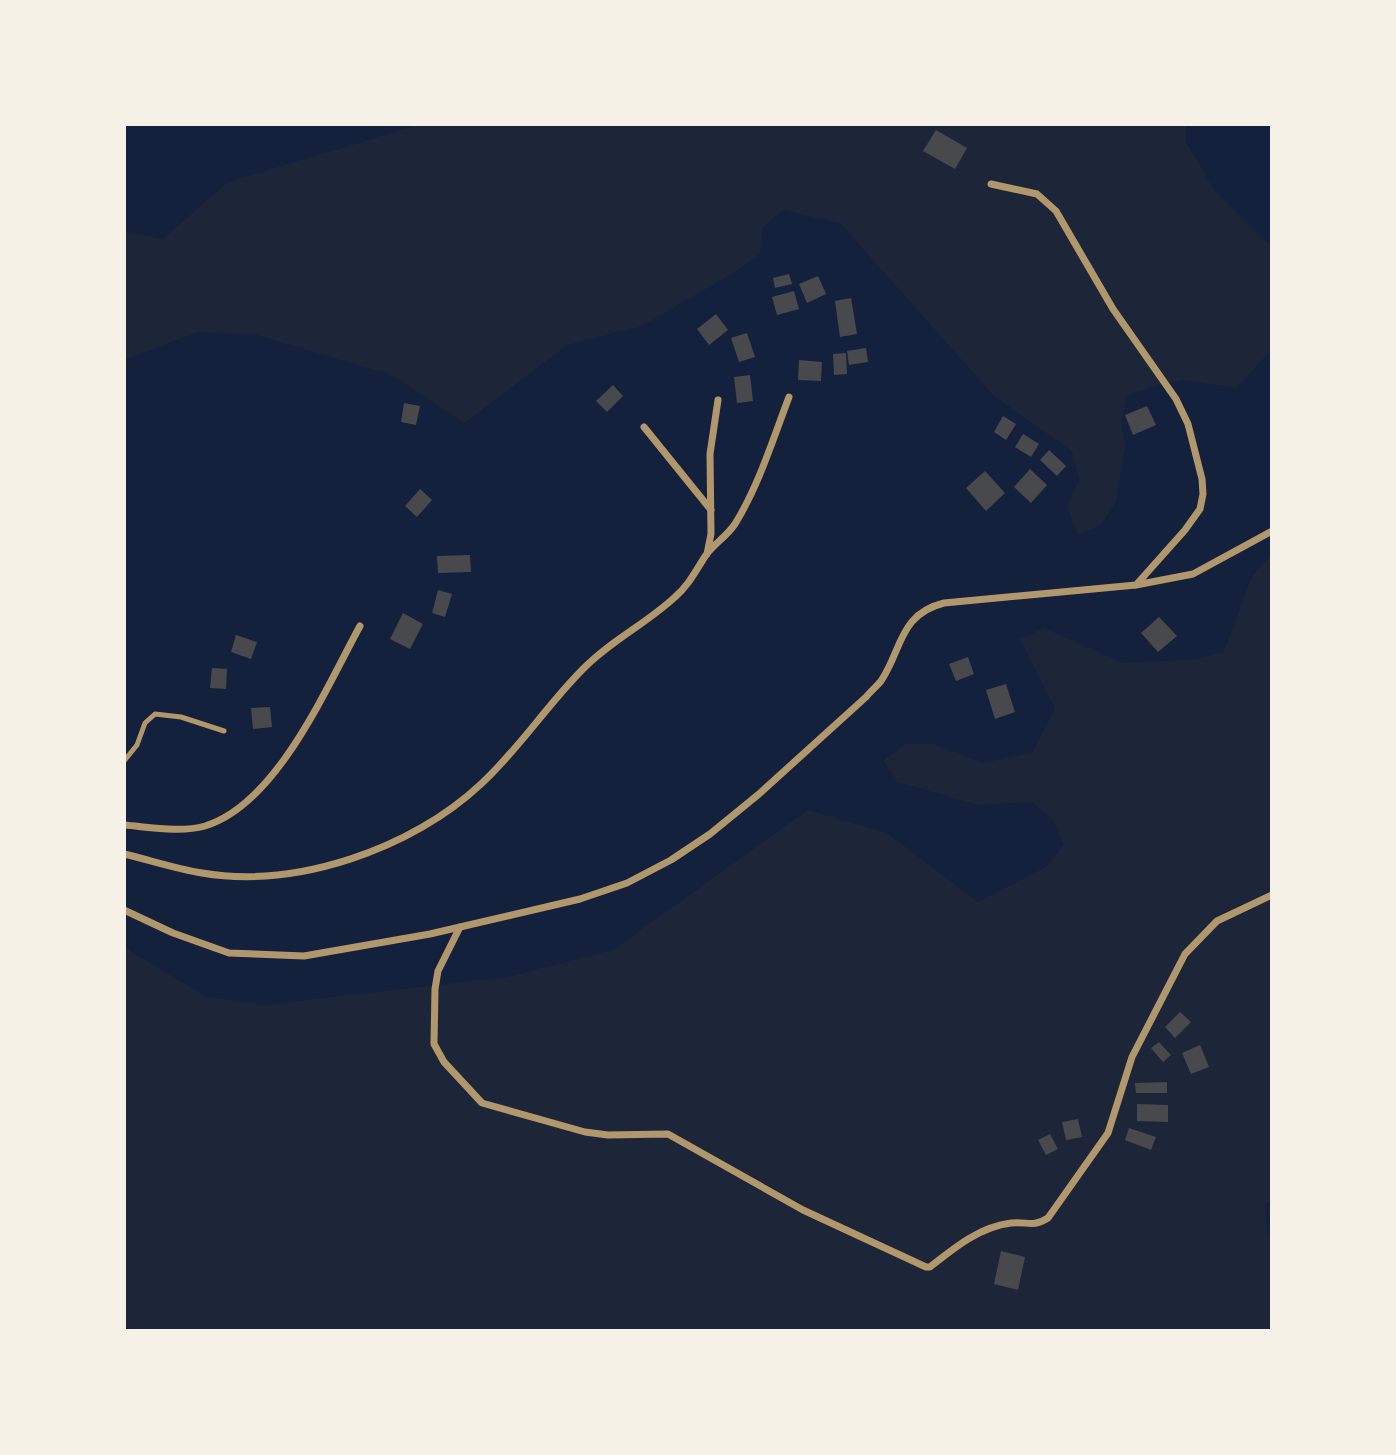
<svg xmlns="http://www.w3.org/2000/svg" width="1396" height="1455" font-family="'Work Sans',sans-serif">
	<rect width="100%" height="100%" fill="#14213d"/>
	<path fill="#1d2539" d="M423 124H1186V142L1215 191 1272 247V349L1237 388 1183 380 1154 386 1128 395 1121 421 1125 446 1116 502 1101 525 1078 535 1067 507 1079 479 1072 451 994 396 840 223 783 210 763 227 760 254 738 270 642 326 567 345 464 423 392 375 257 335 197 332 124 360V232L163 239 228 182Z
		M1272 554V1200L1265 1205 1267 1233 1272 1239V1331H138L124 1327V947L206 997 263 1005 508 977 613 950 808 810 887 833 978 902 1046 867 1064 845 1053 820 1032 802 978 805 898 782 883 761 906 744H933L982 763 1032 753 1055 709 1020 639 1044 628 1123 663 1200 659 1224 651 1252 576Z"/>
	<path fill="#48494c" d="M936 130 967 148 955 169 923 151Z
		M789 274 792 284 775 288 773 278Z
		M818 276 826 294 807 303 799 284Z
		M794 291 799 309 777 315 772 297Z
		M851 298 857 334 840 337 835 301Z
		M716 314 728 330 709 345 697 329Z
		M747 333 755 357 739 362 731 338Z
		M866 348 868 362 849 365 847 351Z
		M846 353 847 374 834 375 833 354Z
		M799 360 822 362 821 381 798 380Z
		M750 375 753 401 737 403 734 377Z
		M613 385 623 396 607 412 596 401Z
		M404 403 420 406 416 425 401 422Z
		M1147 406 1156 425 1133 435 1125 415Z
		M1003 416 1016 424 1006 440 994 432Z
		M1023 434 1039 444 1031 457 1015 447Z
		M1049 450 1066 466 1057 476 1040 460Z
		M1030 469 1047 485 1031 503 1014 487Z
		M985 471 1005 493 986 511 966 488Z
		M420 489 432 500 417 517 405 506Z
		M470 555 471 572 438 573 437 556Z
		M438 590 452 594 445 617 432 613Z
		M403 613 423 624 410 649 390 639Z
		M1159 617 1177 636 1158 652 1141 633Z
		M236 635 257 642 251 659 231 652Z
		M968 657 974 674 956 681 949 664Z
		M212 668 227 669 226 689 210 688Z
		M1006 684 1015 712 995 719 986 690Z
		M270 707 272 727 253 729 251 708Z
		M1180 1012 1191 1022 1175 1038 1165 1027Z
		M1159 1042 1171 1055 1163 1062 1151 1048Z
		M1200 1045 1209 1067 1191 1074 1182 1053Z
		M1167 1082V1093H1136L1135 1083Z
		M1137 1104 1168 1105V1122L1137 1121Z
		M1078 1119 1082 1137 1066 1140 1062 1122Z
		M1129 1128 1156 1137 1151 1150 1125 1140Z
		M1050 1134 1058 1149 1046 1155 1038 1140Z
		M1001 1251 1025 1257 1018 1290 994 1284Z"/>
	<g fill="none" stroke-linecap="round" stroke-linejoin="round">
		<path stroke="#b1986c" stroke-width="5" d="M124 761 137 745 145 723 155 714 181 717 224 731"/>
		<path stroke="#b1986c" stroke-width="7" d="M991 184 1037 194 1056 211 1113 309 1176 399 1188 424 1202 479 1203 494 1200 509 1185 530 1136 585
			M644 427 711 510
			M707 554 711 534 710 454 718 400
			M124 825C149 827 180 833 205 826 277 804 326 688 360 626
			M124 854C150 860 176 869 202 873 296 889 412 849 481 784 519 749 547 705 583 669 610 641 646 624 675 597 689 585 696 570 706 555 714 544 727 536 735 524 759 485 773 439 789 397
			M124 910 173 933 229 953 304 956 430 934 580 899 627 883 671 860 710 834 759 794 866 697C870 692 876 687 881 681 902 650 899 614 944 603L1136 585 1193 574 1272 531
			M460 927 438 971 435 989 434 1044 444 1062 482 1103 585 1132 608 1135 668 1134 803 1210 926 1267H930C954 1248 979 1227 1011 1223 1027 1221 1032 1228 1048 1218L1108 1133 1132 1057 1185 954 1217 921 1272 895"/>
	</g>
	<rect width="1396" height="1455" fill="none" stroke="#f6f1e7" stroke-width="252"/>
</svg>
